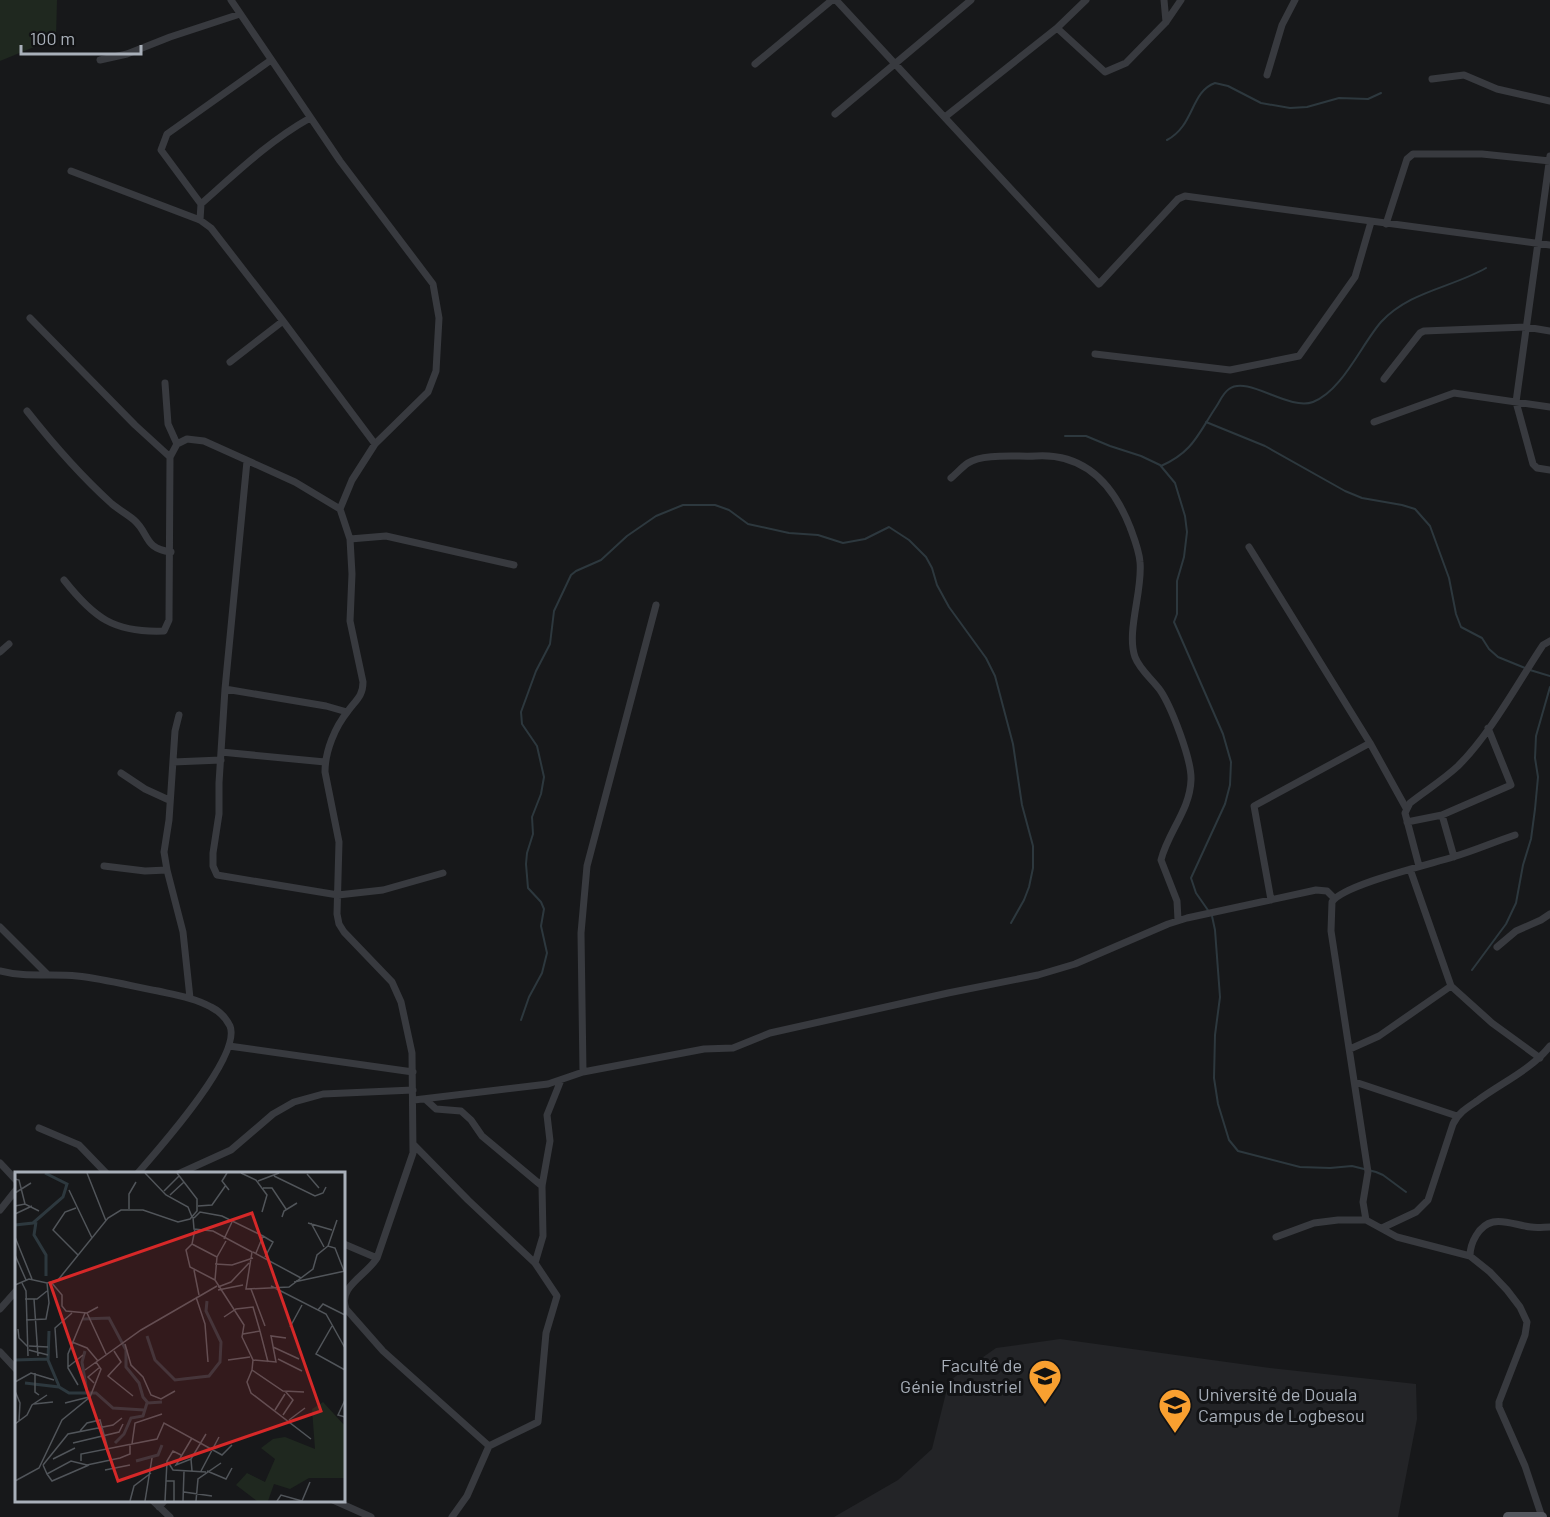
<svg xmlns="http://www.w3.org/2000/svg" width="1550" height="1517" font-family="Barlow,sans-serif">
	<rect width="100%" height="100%" fill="#17181a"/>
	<path fill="#232427" d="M1060 1339 1270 1368 1416 1384 1417 1419 1398 1517H834L898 1480 932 1449 949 1381 996 1348Z"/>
	<path fill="#1f281f" d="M0 0H57L56 38 0 61Z"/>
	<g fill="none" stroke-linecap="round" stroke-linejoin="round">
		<path stroke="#2d383e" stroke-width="2" d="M1167 140C1195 125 1190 92 1215 83L1228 86 1261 103 1290 108 1307 107 1339 98 1368 99 1381 93
			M1206 422 1265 446 1345 491 1362 498 1402 505 1415 509 1430 526 1449 578 1456 614 1461 627 1482 638 1489 649 1498 657 1525 668
			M1065 436H1086L1110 446 1141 456 1160 465 1175 483 1185 516 1187 532 1184 557 1177 581V614L1174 622 1223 734 1231 762 1230 785 1225 804 1191 878 1196 893 1212 916 1215 930 1220 997 1215 1035 1214 1078 1218 1104 1229 1140 1238 1151 1300 1167 1330 1168 1352 1166 1376 1172 1383 1175 1406 1192
			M1161 466C1193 452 1198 434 1216 407 1220 401 1223 393 1229 389 1248 375 1288 411 1313 402 1342 391 1361 345 1381 322 1410 291 1451 288 1486 268
			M1530 670 1550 676
			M1472 970 1506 924 1516 903 1523 865 1531 839 1535 809 1538 777 1535 758 1536 736 1550 687
			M521 1020 529 997 542 973 547 953 541 926 544 909 541 902 528 888 526 864 527 853 533 834 532 817 541 794 544 777 537 746 522 724 521 712 536 671 550 644 554 611 571 575 576 571 601 560 627 536 656 516 683 505H715L729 510 748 524 789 533 818 535 843 543 865 539 889 527 909 540 926 557 932 568 937 585 949 607 986 658 995 676 1013 744 1022 805 1033 846V868L1029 887 1024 900 1011 923"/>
		<path stroke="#383a3f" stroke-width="7" d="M231 0 340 161 433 284 439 318 436 371 428 392 375 444
			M836 0 1099 284 1178 199 1185 196 1550 245
			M1164 0 1166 22
			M1057 28 1105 72 1126 63 1166 22 1181 0
			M100 60 127 54 170 37 240 14
			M755 64 832 0
			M1267 75 1282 25 1295 0
			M1432 79 1464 75 1497 89 1550 101
			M835 114 971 0
			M945 117 1057 28 1086 0
			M1550 156 1516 402 1533 464 1537 468 1550 470
			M71 171 200 220 211 228 283 321 375 444 352 480 340 509
			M201 204C236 173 269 141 310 118
			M200 220 201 204 161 150 167 134 271 60
			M1386 224 1407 159 1413 154H1482L1550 161
			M30 318 135 425 170 457
			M1095 354 1230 370 1299 356 1355 277 1371 222
			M230 362 283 321
			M1384 379 1420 333 1424 331 1526 327 1550 331
			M165 383 168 424 177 444
			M27 411C53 444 81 476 112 504 119 510 127 514 134 520 150 534 143 548 171 552
			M1374 422 1454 393 1550 407
			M247 461 225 689 326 706 347 712
			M951 478C957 473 962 467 968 463 983 453 1018 457 1036 456 1085 453 1113 484 1130 527 1134 538 1139 550 1140 562 1143 590 1126 632 1135 657 1140 670 1152 679 1160 690 1171 706 1192 760 1191 780 1190 810 1168 832 1161 860L1177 901 1178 920
			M350 539 386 536 514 565
			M1249 547 1370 743 1254 806 1271 900
			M64 580C94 618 114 633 164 631L169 620 170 457 177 444 187 439 204 441 295 482 340 509 350 539 352 574 350 621 363 682C363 696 356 700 348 711 335 727 325 751 325 772L339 842 337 914 339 924 344 932 392 982 401 1002 412 1053 413 1153 377 1258C367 1275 337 1287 346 1309L383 1351 489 1446 467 1496 452 1517
			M0 652 9 644
			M225 689 219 783V814L213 853V866L217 875 338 895 383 890 443 873
			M179 715 175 731 169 820 164 852 167 870 183 932 190 998
			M1370 743 1406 808
			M221 752 325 762
			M173 762 221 760
			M121 773 145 789 169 800
			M1442 815 1454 857
			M1407 822 1442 815 1511 785 1488 728
			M104 866 145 871 167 870
			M1419 866 1405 813 1410 803C1425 791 1443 780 1458 766 1491 733 1517 684 1543 645L1550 641
			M1410 869 1451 986 1492 1023 1540 1058
			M0 927 47 974
			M1497 947 1516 931 1541 920 1550 914
			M0 971C26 978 51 973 77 976 105 979 131 986 158 991 176 995 195 998 211 1007 219 1011 226 1018 230 1026 242 1056 158 1150 137 1174
			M229 1046 413 1072
			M1350 1049 1379 1036 1451 986
			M583 1072 581 933 587 866 656 605
			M1355 1082 1457 1116
			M425 1099 436 1109 461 1111 471 1120 482 1136 542 1186
			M414 1100 548 1084 583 1072 704 1049 733 1048 770 1033 948 993 1038 975 1075 964 1168 924 1187 918 1316 890 1327 891 1334 898
			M39 1128 79 1145 107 1174
			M414 1145 468 1200 535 1263 557 1296 546 1333 538 1422 489 1446
			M0 1163 16 1180
			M178 1174 231 1150 273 1114 294 1102 323 1094 413 1090
			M0 1210 16 1190
			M1366 1220 1363 1202 1368 1172 1331 931 1332 902C1342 885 1431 864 1453 857 1474 851 1494 842 1515 835
			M1382 1228 1416 1212 1428 1200 1453 1124C1458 1113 1468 1107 1477 1101 1501 1083 1531 1070 1550 1046
			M1276 1237 1314 1223 1338 1220H1366L1397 1237 1470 1256 1490 1272 1507 1290 1520 1307 1527 1322 1525 1335 1499 1402V1407L1525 1466 1542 1517
			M344 1244 377 1258
			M1470 1256C1470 1243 1479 1225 1493 1222 1504 1219 1519 1226 1531 1227 1537 1228 1544 1227 1550 1227
			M535 1263 543 1236 542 1186 550 1141 547 1115 561 1080
			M0 1309 16 1291
			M0 1352 16 1369
			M152 1500 170 1517
			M333 1500 371 1517
			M159 1507 165 1500"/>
		<path stroke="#54575e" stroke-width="10" d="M1508 1517H1542"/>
	</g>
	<defs>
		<symbol id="university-pin" viewBox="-11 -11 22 30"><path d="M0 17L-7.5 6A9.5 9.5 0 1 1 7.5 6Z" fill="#f9a030" stroke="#121315"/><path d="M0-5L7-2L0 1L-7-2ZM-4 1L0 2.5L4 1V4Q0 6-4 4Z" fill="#111"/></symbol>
	</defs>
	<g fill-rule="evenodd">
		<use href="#university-pin" x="1026" y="1357" width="38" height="52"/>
		<use href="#university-pin" x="1156" y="1386" width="38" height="52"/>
	</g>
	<g text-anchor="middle" stroke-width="6" stroke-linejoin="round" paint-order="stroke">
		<g font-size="18" fill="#a9b0ba" stroke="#121315" text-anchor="end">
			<text x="1022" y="1372">Faculté de<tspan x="1022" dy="21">Génie Industriel</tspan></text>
			<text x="1198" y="1401" text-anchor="start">Université de Douala<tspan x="1198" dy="21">Campus de Logbesou</tspan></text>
		</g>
	</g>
	<g transform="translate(15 1172)">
		<rect width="330" height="330" fill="#17181a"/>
		<path d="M308 230 330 254V306H294L275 317 259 312 253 329H242L221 313 232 301 250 310 260 287 246 276 258 267 270 265 300 277 297 237Z" fill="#1f281f"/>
		<path fill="none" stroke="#2d383e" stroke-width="3" d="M21 50 19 63 31 83V104M0 53 18 51 48 25 52 12 30 1M68 147 94 146 111 178V195L124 211 128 225 133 231 147 230M34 159 33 188 44 214M132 164 140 188 160 208 194 204 205 190 206 170 191 139 192 129M70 179 67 190 72 220M0 188 32 187M10 211 44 215 54 221H81L98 236 129 238M100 271 109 262 116 246 128 244 132 231M121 289 143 283 147 273"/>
		<path fill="none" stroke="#51555a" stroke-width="1.5" d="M72 1 91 49M130 1 151 23 173 35 177 45M212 1 207 9 214 18M226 1 241 8 252 23 247 40M292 2 304 16M259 4 300 24 308 21 311 15M0 7 4 8 10 32M243 9 264 1M248 16H257L271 37M54 18 77 66M149 19 164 4M0 21 16 11M155 23 169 10M0 34 10 32 24 39M183 34 197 33 211 13M61 36 50 40 38 58 63 83M114 37V22L121 10M0 42 17 34M178 45 179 57 198 59 237 80 231 117 274 115 298 97 302 83 313 74 320 76 329 99M267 45 269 39 282 31M179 46 185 40 207 44 248 64 258 70 250 85M293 51 317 58M296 51 309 75M180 57 177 72 202 85 200 108 229 153 227 165 238 188 237 198 268 219 289 220M0 65 17 107M209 67 217 50M177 72 171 78 175 95 200 108M313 74 322 48M238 80 286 106M241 81 248 64M0 83 11 108M202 85 211 69M200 92 217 93 238 86M179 98 184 123M36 110 47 123V134L51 139 72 141 83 135M279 110 330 99M7 111 11 119 13 184M0 113 14 107 32 111 43 108 93 46 106 38H128L163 50 175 47 182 39V27L162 1M256 114 311 142 330 176M203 115 216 110 234 91M236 117 250 154M203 118 228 113M181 125 190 152 193 190M10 127H22L32 119M19 127 23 184M303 138 308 132 330 143M72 141 91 182M209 145 221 137 238 135 245 159M11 148 31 147 34 131 32 111M317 154 301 182 330 198M275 155 287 133M3 157 4 166 13 175M228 162 245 159 253 190M57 170 72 176 83 189M110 172 116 193 128 205 136 223 146 227 160 219M14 174 33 175M258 175 284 187M14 178 33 183M99 179 106 190 93 204 118 224M42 186 40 156 57 141M263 187 287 199M213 188 235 185M238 188 261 190 256 164 271 166M53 195 68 183M70 198 126 158 202 114M237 198 232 210 236 221 296 267M20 201V220L24 223M0 210 16 201 39 208M79 211 73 205 85 195M63 213 53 196V182L70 141M0 219 5 231 4 249M330 228 323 243 330 245M50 231 74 225M19 232 38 230M260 238 270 222M268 243 278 228 270 219M274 248 290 236M0 252 12 243 17 233 32 223M65 259 72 251 85 248 98 296M58 271 104 260 108 252M117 272 120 251 147 242M38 287 60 276M176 287 161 293 177 266M66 289V282L142 267 149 251 207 283 217 273M153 290 158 298 191 300M28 293 32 302 56 289 72 293 105 286 115 282V272M28 293 53 262 98 253 107 246M90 298 115 293M177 299 176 287 191 262M186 299 204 265M192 299 211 307 217 296M32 302 37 309 74 293M0 309 24 296 47 248 75 225 86 197 81 190M151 309H159V329M169 320 197 324M115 329 119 314 136 301M130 329 137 286M150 329 152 289 158 279 166 283M168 329 169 299M181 329 183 307 206 291M262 329 266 323 287 329M287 329 295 310"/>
		<path fill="#d62828" fill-opacity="0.15" stroke="#d62828" stroke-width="3" d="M237 41 306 239 103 309 35 111Z"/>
		<rect width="330" height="330" fill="none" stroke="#a9b0ba" stroke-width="3"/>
	</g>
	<path d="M21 45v9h120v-9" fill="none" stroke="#a9b0ba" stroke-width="3"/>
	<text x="30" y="45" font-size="18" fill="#a9b0ba" stroke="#121315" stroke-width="4.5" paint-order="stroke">100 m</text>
</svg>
